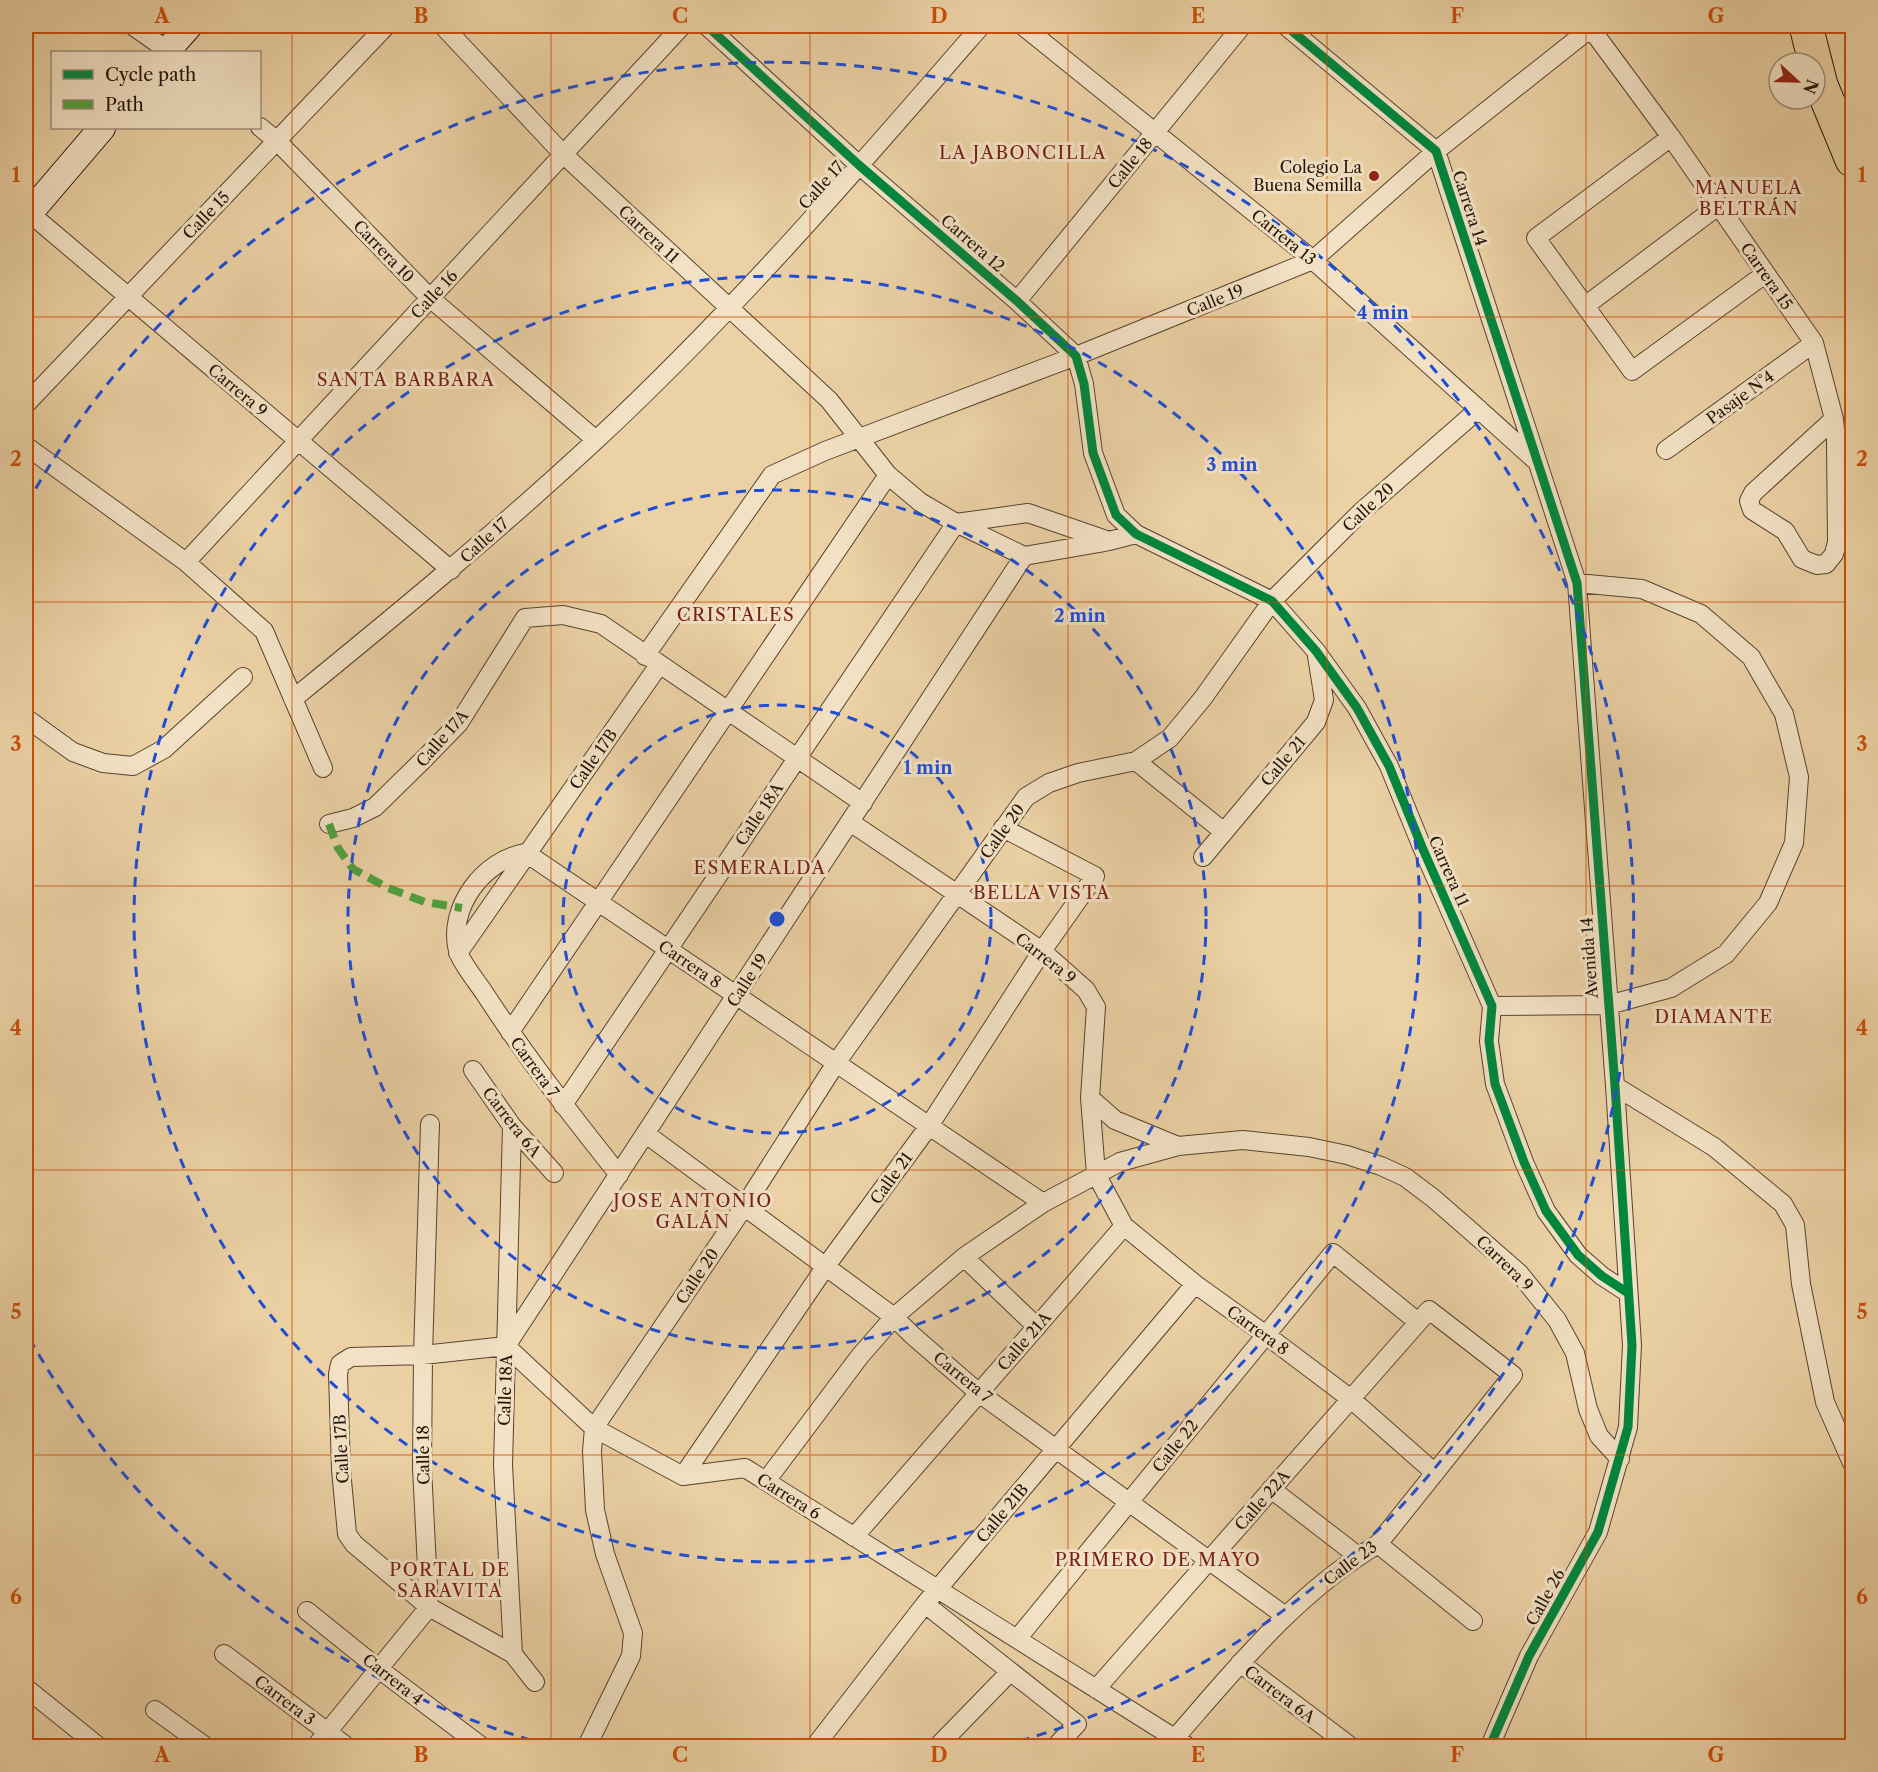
<svg xmlns="http://www.w3.org/2000/svg" width="1878" height="1772" font-family="'Libre Caslon Text',serif">
	<rect width="100%" height="100%" fill="#ebd1a4"/>
	<filter id="stains"><feTurbulence type="fractalNoise" baseFrequency=".00333" numOctaves="4"/><feColorMatrix values="0 0 0 0 .2 0 0 0 0 .09 0 0 0 0 .02 0 0 0 .5 -.17"/></filter>
	<radialGradient id="worn" r=".72"><stop offset=".6" stop-color="#630" stop-opacity="0"/><stop offset="1" stop-color="#630" stop-opacity=".3"/></radialGradient>
	<g fill="none" stroke-linecap="round" stroke-linejoin="round">
		<defs>
			<path id="street" d="M133 26 170 52
				M443 26 563 154 829 400 888 475 920 502 956 523 1028 513 1109 541 1136 534
				M707 26 860 166 1017 301 1076 356 1084 384 1093 453 1116 515 1136 534 1272 601 1316 651 1357 708 1389 766 1422 847 1492 1006 1489 1041 1495 1084 1524 1162 1546 1211 1578 1255 1602 1276 1628 1293
				M1023 26 1313 260 1534 459
				M1286 26 1436 151 1577 583 1615 1086 1632 1345 1628 1427 1598 1532 1529 1656 1490 1746
				M1589 26 1671 137 1814 343 1834 419 1836 440 1837 542 1834 554 1826 564 1817 565 1802 559 1785 531 1752 510 1749 501 1753 493 1834 419
				M260 127 277 141 430 298 596 440
				M1671 137 1536 238 1632 371 1765 274
				M26 210 451 570
				M1017 301 1242 26
				M1585 306 1718 206
				M26 404 386 26
				M26 446 186 562 264 631 323 768
				M1666 450 1814 343
				M1024 556 1105 542
				M186 562 682 26
				M645 656 772 475 825 451 1076 356 1313 260 1436 151 1591 28 1600 26
				M293 699C396 615 498 531 595 441 734 312 857 169 981 26
				M26 718 73 752 103 763 133 766 164 749 243 677
				M1136 761 1224 832
				M850 822 1042 951 1086 990 1096 1007 1090 1098 1096 1174 1124 1226 1195 1284 1266 1335 1351 1399 1435 1473
				M329 824 353 818 375 807 425 758 459 723 525 618 563 615 601 624 863 803
				M526 853 1043 1203
				M526 853C484 859 447 908 458 951 461 963 478 983 485 994 526 1057 572 1116 619 1175
				M1203 857 1316 722 1324 700 1317 656
				M458 953 659 665
				M1492 1006 1608 1005 1671 988 1726 954 1768 903 1794 843 1799 777 1784 714 1751 657 1701 614 1642 589 1577 583
				M510 1032 888 475
				M473 1070 512 1126 554 1173
				M1615 1086 1714 1147 1783 1204 1795 1225 1801 1284 1825 1402 1852 1463
				M1090 1098 1115 1120 1178 1146
				M563 1105 956 523 1024 556
				M512 1126 503 1465 513 1654
				M646 1134 894 1317 912 1335 979 1393 1284 1615
				M964 1257 1037 1327
				M506 1346 1024 556
				M594 1428 744 1207 836 1063 1026 797 1049 783 1078 773 1136 761 1170 738 1203 698 1272 601 1361 512 1479 409
				M683 1476 826 1266 929 1126 1042 951 1095 876 1003 828
				M766 1481 860 1356 894 1317 964 1257 1043 1203 1120 1162 1178 1146 1243 1140 1309 1147 1347 1155 1381 1166 1405 1177 1433 1198 1519 1273 1557 1320 1575 1353 1588 1409 1599 1436 1620 1459
				M1271 1489 1358 1556
				M854 1537 1124 1226
				M1378 1544 1473 1621
				M925 1604 1077 1724 1056 1746
				M307 1611 379 1669 481 1746
				M1017 1639 1333 1253 1418 1322
				M224 1654 346 1746
				M1240 1663 1350 1746
				M535 1682 513 1654 429 1607 354 1544 347 1534 341 1470 338 1374 340 1364 351 1357 423 1355 506 1346 594 1428 683 1476 745 1468 1187 1746
				M26 1688 98 1746
				M1096 1689 1429 1310 1513 1375 1378 1544C1292 1596 1233 1672 1168 1746
				M155 1710 205 1746
				M316 1746 429 1607 422 1468 423 1355 430 1124
				M587 1746 631 1656 633 1633 605 1554 595 1510 592 1451 594 1428
				M815 1746 925 1604 1195 1284
				M938 1746 1010 1672"/>
			<path id="secondary" d="M166 52 189 26
				M26 217 102 128"/>
			<path id="highway" d="M1806 26 1821 85 1852 160"/>
		</defs>
		<use href="#street" stroke="#56432f" stroke-width="20"/>
		<use href="#secondary" stroke="#251408" stroke-width="28"/>
		<use href="#highway" stroke="#251408" stroke-width="35"/>
		<use href="#street" stroke="#f2e1c4" stroke-width="18"/>
		<use href="#secondary" stroke="#f2e1c4" stroke-width="26"/>
		<use href="#highway" stroke="#ebd1a4" stroke-width="33"/>
		<path stroke="#50a03e" stroke-width="8" stroke-dasharray="15 8" stroke-linecap="butt" d="M329 824 338 848 353 869 388 888 425 902 462 908"/>
		<defs>
			<path id="cycleway" d="M707 26 860 166 1017 301 1076 356 1084 384 1093 453 1116 515 1136 534 1272 601 1316 651 1357 708 1389 766 1422 847 1492 1006 1489 1041 1495 1084 1524 1162 1546 1211 1578 1255 1602 1276 1628 1293
				M1286 26 1436 151 1577 583 1615 1086 1632 1345 1628 1427 1598 1532 1529 1656 1490 1746"/>
		</defs>
		<use href="#cycleway" stroke="#f2e1c4" stroke-width="13"/>
		<use href="#cycleway" stroke="#00873e" stroke-width="9"/>
	</g>
	<path fill="none" stroke="#cb4f0b" stroke-width="1.5" stroke-opacity="0.55" d="M292 26V1746M551 26V1746M810 26V1746M1068 26V1746M1327 26V1746M1586 26V1746M26 317H1852M26 602H1852M26 886H1852M26 1170H1852M26 1455H1852"/>
	<g fill="none" stroke="#1d4ed8" stroke-width="3" stroke-dasharray="10 8">
		<circle cx="777" cy="919" r="214"/>
		<circle cx="777" cy="919" r="429"/>
		<circle cx="777" cy="919" r="643"/>
		<path d="M548 1745A857 857 0 0 1 27 1334M27 504A857 857 0 1 1 1006 1745"/>
	</g>
	<circle fill="#8f2418" stroke="#f2e1c4" stroke-width="2" cx="1374" cy="176" r="6"/>
	<g text-anchor="middle" stroke-width="6" stroke-linejoin="round" paint-order="stroke">
		<g font-size="16" fill="#251408" stroke="#f2e1c4">
			<text transform="translate(1130 163) rotate(-51)" y="6">Calle 18</text>
			<text transform="translate(821 185) rotate(-48)" y="6">Calle 17</text>
			<text transform="translate(1470 208) rotate(72)" y="6">Carrera 14</text>
			<text transform="translate(206 215) rotate(-46)" y="6">Calle 15</text>
			<text transform="translate(649 234) rotate(43)" y="6">Carrera 11</text>
			<text transform="translate(1284 237) rotate(39)" y="6">Carrera 13</text>
			<text transform="translate(973 243) rotate(41)" y="6">Carrera 12</text>
			<text transform="translate(384 251) rotate(46)" y="6">Carrera 10</text>
			<text transform="translate(1767 276) rotate(55)" y="6">Carrera 15</text>
			<text transform="translate(434 294) rotate(-47)" y="6">Calle 16</text>
			<text transform="translate(1215 300) rotate(-22)" y="6">Calle 19</text>
			<text transform="translate(238 390) rotate(40)" y="6">Carrera 9</text>
			<text transform="translate(1740 397) rotate(-36)" y="6">Pasaje N°4</text>
			<text transform="translate(1368 507) rotate(-43)" y="6">Calle 20</text>
			<text transform="translate(484 540) rotate(-42)" y="6">Calle 17</text>
			<text transform="translate(442 738) rotate(-49)" y="6">Calle 17A</text>
			<text transform="translate(593 759) rotate(-55)" y="6">Calle 17B</text>
			<text transform="translate(1283 761) rotate(-50)" y="6">Calle 21</text>
			<text transform="translate(759 814) rotate(-56)" y="6">Calle 18A</text>
			<text transform="translate(1002 831) rotate(-54)" y="6">Calle 20</text>
			<text transform="translate(1449 871) rotate(66)" y="6">Carrera 11</text>
			<text transform="translate(1046 958) rotate(38)" y="6">Carrera 9</text>
			<text transform="translate(1589 958) rotate(-94)" y="6">Avenida 14</text>
			<text transform="translate(690 964) rotate(34)" y="6">Carrera 8</text>
			<text transform="translate(747 980) rotate(-57)" y="6">Calle 19</text>
			<text transform="translate(535 1067) rotate(54)" y="6">Carrera 7</text>
			<text transform="translate(512 1122) rotate(52)" y="6">Carrera 6A</text>
			<text transform="translate(891 1178) rotate(-54)" y="6">Calle 21</text>
			<text transform="translate(1505 1263) rotate(44)" y="6">Carrera 9</text>
			<text transform="translate(697 1276) rotate(-56)" y="6">Calle 20</text>
			<text transform="translate(1258 1330) rotate(36)" y="6">Carrera 8</text>
			<text transform="translate(1024 1341) rotate(-49)" y="6">Calle 21A</text>
			<text transform="translate(963 1377) rotate(39)" y="6">Carrera 7</text>
			<text transform="translate(505 1390) rotate(-88)" y="6">Calle 18A</text>
			<text transform="translate(1175 1446) rotate(-51)" y="6">Calle 22</text>
			<text transform="translate(341 1449) rotate(-93)" y="6">Calle 17B</text>
			<text transform="translate(423 1455) rotate(-91)" y="6">Calle 18</text>
			<text transform="translate(789 1496) rotate(32)" y="6">Carrera 6</text>
			<text transform="translate(1262 1500) rotate(-49)" y="6">Calle 22A</text>
			<text transform="translate(1002 1513) rotate(-50)" y="6">Calle 21B</text>
			<text transform="translate(1350 1563) rotate(-37)" y="6">Calle 23</text>
			<text transform="translate(1545 1597) rotate(-61)" y="6">Calle 26</text>
			<text transform="translate(393 1679) rotate(38)" y="6">Carrera 4</text>
			<text transform="translate(1280 1694) rotate(37)" y="6">Carrera 6A</text>
			<text transform="translate(285 1700) rotate(37)" y="6">Carrera 3</text>
		</g>
		<g font-size="16" fill="#251408" stroke="#f2e1c4" text-anchor="end">
			<text x="1362" y="173">Colegio La<tspan x="1362" dy="18">Buena Semilla</tspan></text>
		</g>
		<g font-size="18" letter-spacing="1.5" fill="#7a1f14" stroke="#f2e1c4">
			<text x="1023" y="159">LA JABONCILLA</text>
			<text x="1749" y="194">MANUELA<tspan x="1749" dy="21">BELTRÁN</tspan></text>
			<text x="406" y="386">SANTA BARBARA</text>
			<text x="736" y="621">CRISTALES</text>
			<text x="760" y="874">ESMERALDA</text>
			<text x="1042" y="899">BELLA VISTA</text>
			<text x="1714" y="1023">DIAMANTE</text>
			<text x="693" y="1207">JOSE ANTONIO<tspan x="693" dy="21">GALÁN</tspan></text>
			<text x="1158" y="1566">PRIMERO DE MAYO</text>
			<text x="450" y="1576">PORTAL DE<tspan x="450" dy="21">SARAVITA</tspan></text>
		</g>
	</g>
	<circle cx="777" cy="919" r="9" fill="#1d4ed8" stroke="#f2e1c4" stroke-width="3"/>
	<g font-size="18" text-anchor="middle" font-weight="bold" fill="#1d4ed8" stroke="#f2e1c4" stroke-width="6" stroke-linejoin="round" paint-order="stroke">
		<text x="1383" y="319">4 min</text>
		<text x="1232" y="471">3 min</text>
		<text x="1080" y="622">2 min</text>
		<text x="928" y="774">1 min</text>
	</g>
	<rect width="1878" height="1772" fill="none" stroke="#ebd1a4" stroke-width="66"/>
	<rect x="51" y="51" width="210" height="78" fill="#f2e1c4" stroke="#a08f79" stroke-width="1.5"/>
	<rect x="63" y="70" width="30" height="9" fill="#00873e" stroke="#a08f79" stroke-width="1.5"/>
	<text x="105" y="81" font-size="18" fill="#251408">Cycle path</text>
	<rect x="63" y="100" width="30" height="9" fill="#50a03e" stroke="#a08f79" stroke-width="1.5"/>
	<text x="105" y="111" font-size="18" fill="#251408">Path</text>
	<g transform="translate(1797 81) rotate(112)"><circle r="28" fill="#f2e1c4" stroke="#a08f79" stroke-width="1.5"/>
	<path d="M0-4.5L10 22L0 15L-10 22Z" fill="#8f2418"/>
	<text y="-9" font-size="16" font-weight="bold" text-anchor="middle" fill="#251408">N</text>
	</g>
	<rect x="33" y="33" width="1812" height="1706" fill="none" stroke="#cb4f0b" stroke-width="2"/>
	<g font-size="20" text-anchor="middle" font-weight="bold" fill="#cb4f0b">
		<text x="162" y="23">A</text>
		<text x="421" y="23">B</text>
		<text x="680" y="23">C</text>
		<text x="939" y="23">D</text>
		<text x="1198" y="23">E</text>
		<text x="1457" y="23">F</text>
		<text x="1716" y="23">G</text>
		<text x="16" y="182">1</text>
		<text x="1862" y="182">1</text>
		<text x="16" y="466">2</text>
		<text x="1862" y="466">2</text>
		<text x="16" y="751">3</text>
		<text x="1862" y="751">3</text>
		<text x="16" y="1035">4</text>
		<text x="1862" y="1035">4</text>
		<text x="16" y="1319">5</text>
		<text x="1862" y="1319">5</text>
		<text x="16" y="1604">6</text>
		<text x="1862" y="1604">6</text>
		<text x="162" y="1762">A</text>
		<text x="421" y="1762">B</text>
		<text x="680" y="1762">C</text>
		<text x="939" y="1762">D</text>
		<text x="1198" y="1762">E</text>
		<text x="1457" y="1762">F</text>
		<text x="1716" y="1762">G</text>
	</g>
	<rect width="100%" height="100%" filter="url(#stains)"/>
	<rect width="100%" height="100%" fill="url(#worn)"/>
</svg>
